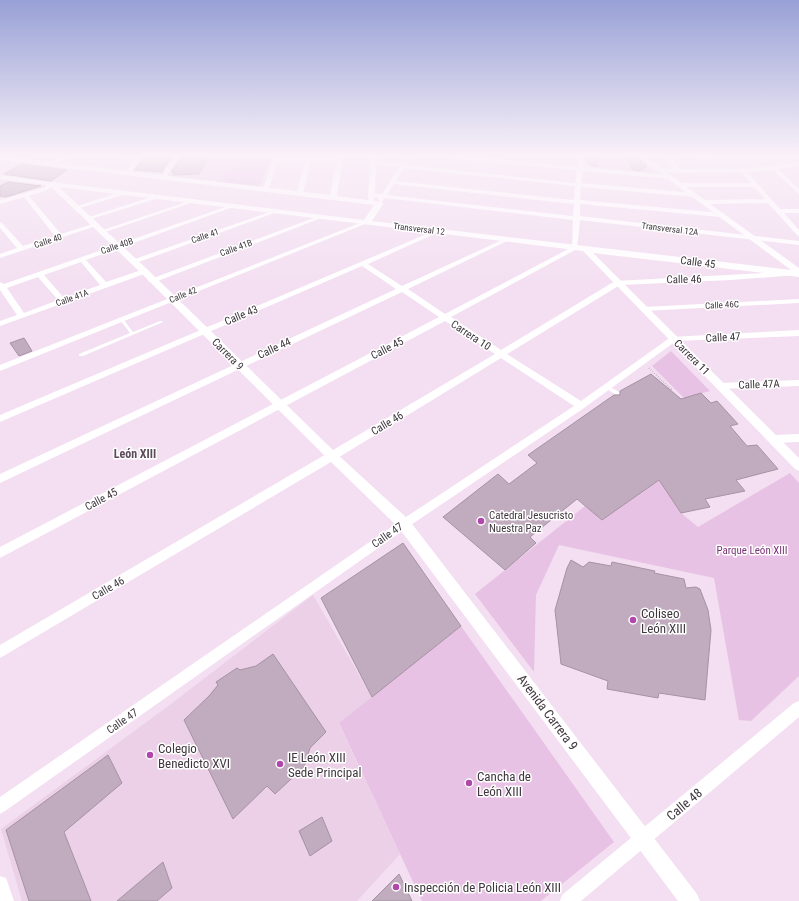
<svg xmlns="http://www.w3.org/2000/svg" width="799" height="901" font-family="'Roboto Condensed',sans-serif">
	<rect width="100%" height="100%" fill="#f3dff1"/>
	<path fill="#ebd0e8" d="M180 156H271L259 187 166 176Z
		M586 156H631L657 174 591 167 585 163Z
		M313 595 372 697 339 724 400 854 357 901H22L1 829 171 704Z"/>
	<path fill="#e8c2e4" d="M238 156H255L253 160H270L260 186 219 182 225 171H232L239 160H252L240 159Z
		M671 351 710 391 684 398 652 366Z
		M790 473 799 483V676L751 721 739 720 714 578 559 545 536 595 534 672 475 594 585 506 602 520 659 480 681 513 698 527Z
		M461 626 614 842 541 901H422L339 723Z"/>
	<path fill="#c0acbe" stroke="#a592a3" d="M186 156H199L197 159H208L199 174 173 175 175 172H171L181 158H184Z
		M586 156H597V167L593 166 586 161Z
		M625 156H636L647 166 640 171 633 170Z
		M145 157H171L162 172 134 170Z
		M21 164 67 170 51 181 4 174Z
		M8 182 41 186 6 197 0 196V186Z
		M24 338 32 351 19 356 10 343Z
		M651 374 681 399 701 393 711 403 717 401 738 424 730 426 747 446 757 445 778 469 736 480 745 491 705 499 710 507 681 513 659 480 602 520 577 499 530 537 536 543 505 570 443 517 498 474 509 484 537 463 528 455 614 395H620V391Z
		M403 543 461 626 372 697 321 598Z
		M571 560 583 567 589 562 611 566 612 562 655 571 654 573 684 579 686 588 696 587 700 589 708 610 711 630 705 700 659 693 658 698 607 689 608 681 561 664 555 610 567 568Z
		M273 654 326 732 310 748 304 767 275 794 267 786 233 819 184 720 209 696 218 685 216 682 237 668 240 670 256 666Z
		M108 755 122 783 64 832 91 901H29L6 830Z
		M322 817 332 841 310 856 299 831Z
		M163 862 172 888 157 901H117Z
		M399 874 412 901H372Z"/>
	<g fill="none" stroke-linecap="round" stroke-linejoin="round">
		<path stroke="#a0929f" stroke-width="1.5" stroke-dasharray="0.5 2" stroke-linecap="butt" d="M649 368 671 389H669"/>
		<path fill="#fff" fill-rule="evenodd" d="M121 319H123L133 332 160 321H162L163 322 83 356H79V354L130 333 120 320Z
			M607 385 619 392V394H615L605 388V387Z"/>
		<path fill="#fff" fill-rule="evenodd" d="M61 156H68L55 165H51V163Z
			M115 156H143L130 174 128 175 125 173 135 159Z
			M174 156H180L166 178H162L161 177Z
			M274 156 339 158 342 160 339 162 311 161 303 193 300 195 297 193 305 161H278L269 189 266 191 263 189Z
			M371 156H377L376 162 401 164 406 156H412L406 165 575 183 577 170 445 158 442 156H462L578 167 579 156H585L583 167 669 175 672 177 669 179 583 171 581 183 694 193 697 195 694 197 581 187 580 200 721 213 724 215 721 217 580 204V216L799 241V245L580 220 577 249 451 317 501 350 615 281 799 271V275H797L731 280 620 285 507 354 581 401 671 337 799 330V336L676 341 584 408 408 527 5 811 0 814V797L400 521 574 406 501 358 336 459 0 658V645L328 453 495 354 445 321 0 558V547L439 317 402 292 0 483V474L396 289 362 266 0 422V415L436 230 441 231 368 264 402 286 504 239 509 240 408 289 445 314 572 247 573 220 385 198 381 202 378 200 379 198 374 197 373 203H369L368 195ZM376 165 399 167 382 194H375ZM404 168 575 186 574 200 396 181ZM394 184 574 204 573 216 387 195Z
			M665 156H671L680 169H747L799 162V166L778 169 799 189V194L773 170 747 172 780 209H799V213H784L799 230V236L797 235 768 203 703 204 700 202 703 200 765 199 754 187H680L677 185 680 183H751L741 172 678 173 657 171 656 170 659 168 674 169Z
			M695 156H799V158L697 159 695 158Z
			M0 175 54 183V185L47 190 29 196 61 234 96 223 99 225 0 258V254L17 248 0 228V222L2 223 23 246 55 236 24 197 0 204V200L43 188 47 185 0 179Z
			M124 191 126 192V194L77 209 74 207Z
			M157 195 159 196V198L91 219 86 218Z
			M192 200 197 201 105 232 100 231Z
			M231 205 236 206 86 260 106 282 144 269 148 271 147 273 0 326V321L17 315 0 290V282L4 284ZM81 262 100 285 64 298 44 275ZM38 277 58 300 24 313 7 288Z
			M275 210 280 211 136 263H133L129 261Z
			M319 216 324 217 155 282H149L148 280Z
			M365 221 370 222 0 371V365Z
			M799 299V303L644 311 640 309 644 307Z
			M799 380V386L720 389 715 386 720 383Z
			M799 434V442L773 443 770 442 768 439 770 436 773 435Z
			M799 701V717L581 901H560L562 895 794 703Z
			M0 876 6 878 14 901H0Z"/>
		<path fill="#fff" fill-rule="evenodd" d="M0 156 330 195 337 156H343L337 196 382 202 383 204 372 221 791 270 637 156H644L799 268V277L593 253 799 458V471L795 469 583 251 59 187 147 269 336 453 409 520 697 894 700 901H678L399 528 328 459 141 273 48 184 52 182 364 220 374 205 0 160Z"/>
	</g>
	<linearGradient id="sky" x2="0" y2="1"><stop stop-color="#98a1d6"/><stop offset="0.55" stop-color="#faf1f9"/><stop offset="1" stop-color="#faf1f9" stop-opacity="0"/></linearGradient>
	<rect width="799" height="282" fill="url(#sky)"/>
	<g fill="#b048ab" stroke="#fff" stroke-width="1.5">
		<circle cx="481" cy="521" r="4"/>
		<circle cx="633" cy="620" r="4"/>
		<circle cx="150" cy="755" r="4"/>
		<circle cx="280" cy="764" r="4"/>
		<circle cx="469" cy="783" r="4"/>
		<circle cx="396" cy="887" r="4"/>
	</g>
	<g text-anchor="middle" stroke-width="3" stroke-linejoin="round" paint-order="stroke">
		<g font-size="9" fill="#3f373e" stroke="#fff">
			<text transform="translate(419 229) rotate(7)" y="3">Transversal 12</text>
			<text transform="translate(670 229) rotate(7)" y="3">Transversal 12A</text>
			<text transform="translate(205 236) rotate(-19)" y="3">Calle 41</text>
			<text transform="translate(48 241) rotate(-18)" y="3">Calle 40</text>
			<text transform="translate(117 246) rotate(-19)" y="3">Calle 40B</text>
			<text transform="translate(236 248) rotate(-20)" y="3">Calle 41B</text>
			<text transform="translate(183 295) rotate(-22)" y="3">Calle 42</text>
			<text transform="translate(72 298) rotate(-20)" y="3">Calle 41A</text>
			<text transform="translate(722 305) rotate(-3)" y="3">Calle 46C</text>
		</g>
		<g font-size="11" fill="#3f373e" stroke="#fff">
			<text transform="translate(698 262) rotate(7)" y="4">Calle 45</text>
			<text transform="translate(684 279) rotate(-1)" y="4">Calle 46</text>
			<text transform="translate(241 315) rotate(-23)" y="4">Calle 43</text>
			<text transform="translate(471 335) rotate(33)" y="4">Carrera 10</text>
			<text transform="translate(723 337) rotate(-3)" y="4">Calle 47</text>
			<text transform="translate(274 348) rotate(-25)" y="4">Calle 44</text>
			<text transform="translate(387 348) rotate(-27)" y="4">Calle 45</text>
			<text transform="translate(228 354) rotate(45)" y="4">Carrera 9</text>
			<text transform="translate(692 357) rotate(45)" y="4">Carrera 11</text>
			<text transform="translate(759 384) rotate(-2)" y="4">Calle 47A</text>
			<text transform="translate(387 423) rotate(-31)" y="4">Calle 46</text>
			<text transform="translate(101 499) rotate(-28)" y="4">Calle 45</text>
			<text transform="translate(387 535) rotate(-35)" y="4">Calle 47</text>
			<text transform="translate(108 588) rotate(-30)" y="4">Calle 46</text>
			<text transform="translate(122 721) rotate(-35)" y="4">Calle 47</text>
		</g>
		<g font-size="11" fill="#3f373e" stroke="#fff" text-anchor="start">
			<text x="489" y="519">Catedral Jesucristo<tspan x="489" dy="13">Nuestra Paz</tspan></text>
		</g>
		<g font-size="11" fill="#793375" stroke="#fff">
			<text x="752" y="554">Parque León XIII</text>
		</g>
		<g font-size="12" font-weight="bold" fill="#5c4b5a" stroke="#fff">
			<text x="135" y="458">León XIII</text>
		</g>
		<g font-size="13" fill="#3f373e" stroke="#fff" text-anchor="start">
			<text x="641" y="618">Coliseo<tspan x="641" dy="15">León XIII</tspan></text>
			<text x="158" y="753">Colegio<tspan x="158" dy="15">Benedicto XVI</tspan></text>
			<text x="288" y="762">IE León XIII<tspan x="288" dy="15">Sede Principal</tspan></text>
			<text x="477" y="781">Cancha de<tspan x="477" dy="15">León XIII</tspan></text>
			<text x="404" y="892">Inspección de Policia León XIII</text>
		</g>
		<g font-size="13" fill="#3f373e" stroke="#fff">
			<text transform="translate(548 712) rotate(53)" y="5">Avenida Carrera 9</text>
			<text transform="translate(684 804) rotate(-40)" y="5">Calle 48</text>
		</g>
	</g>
</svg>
